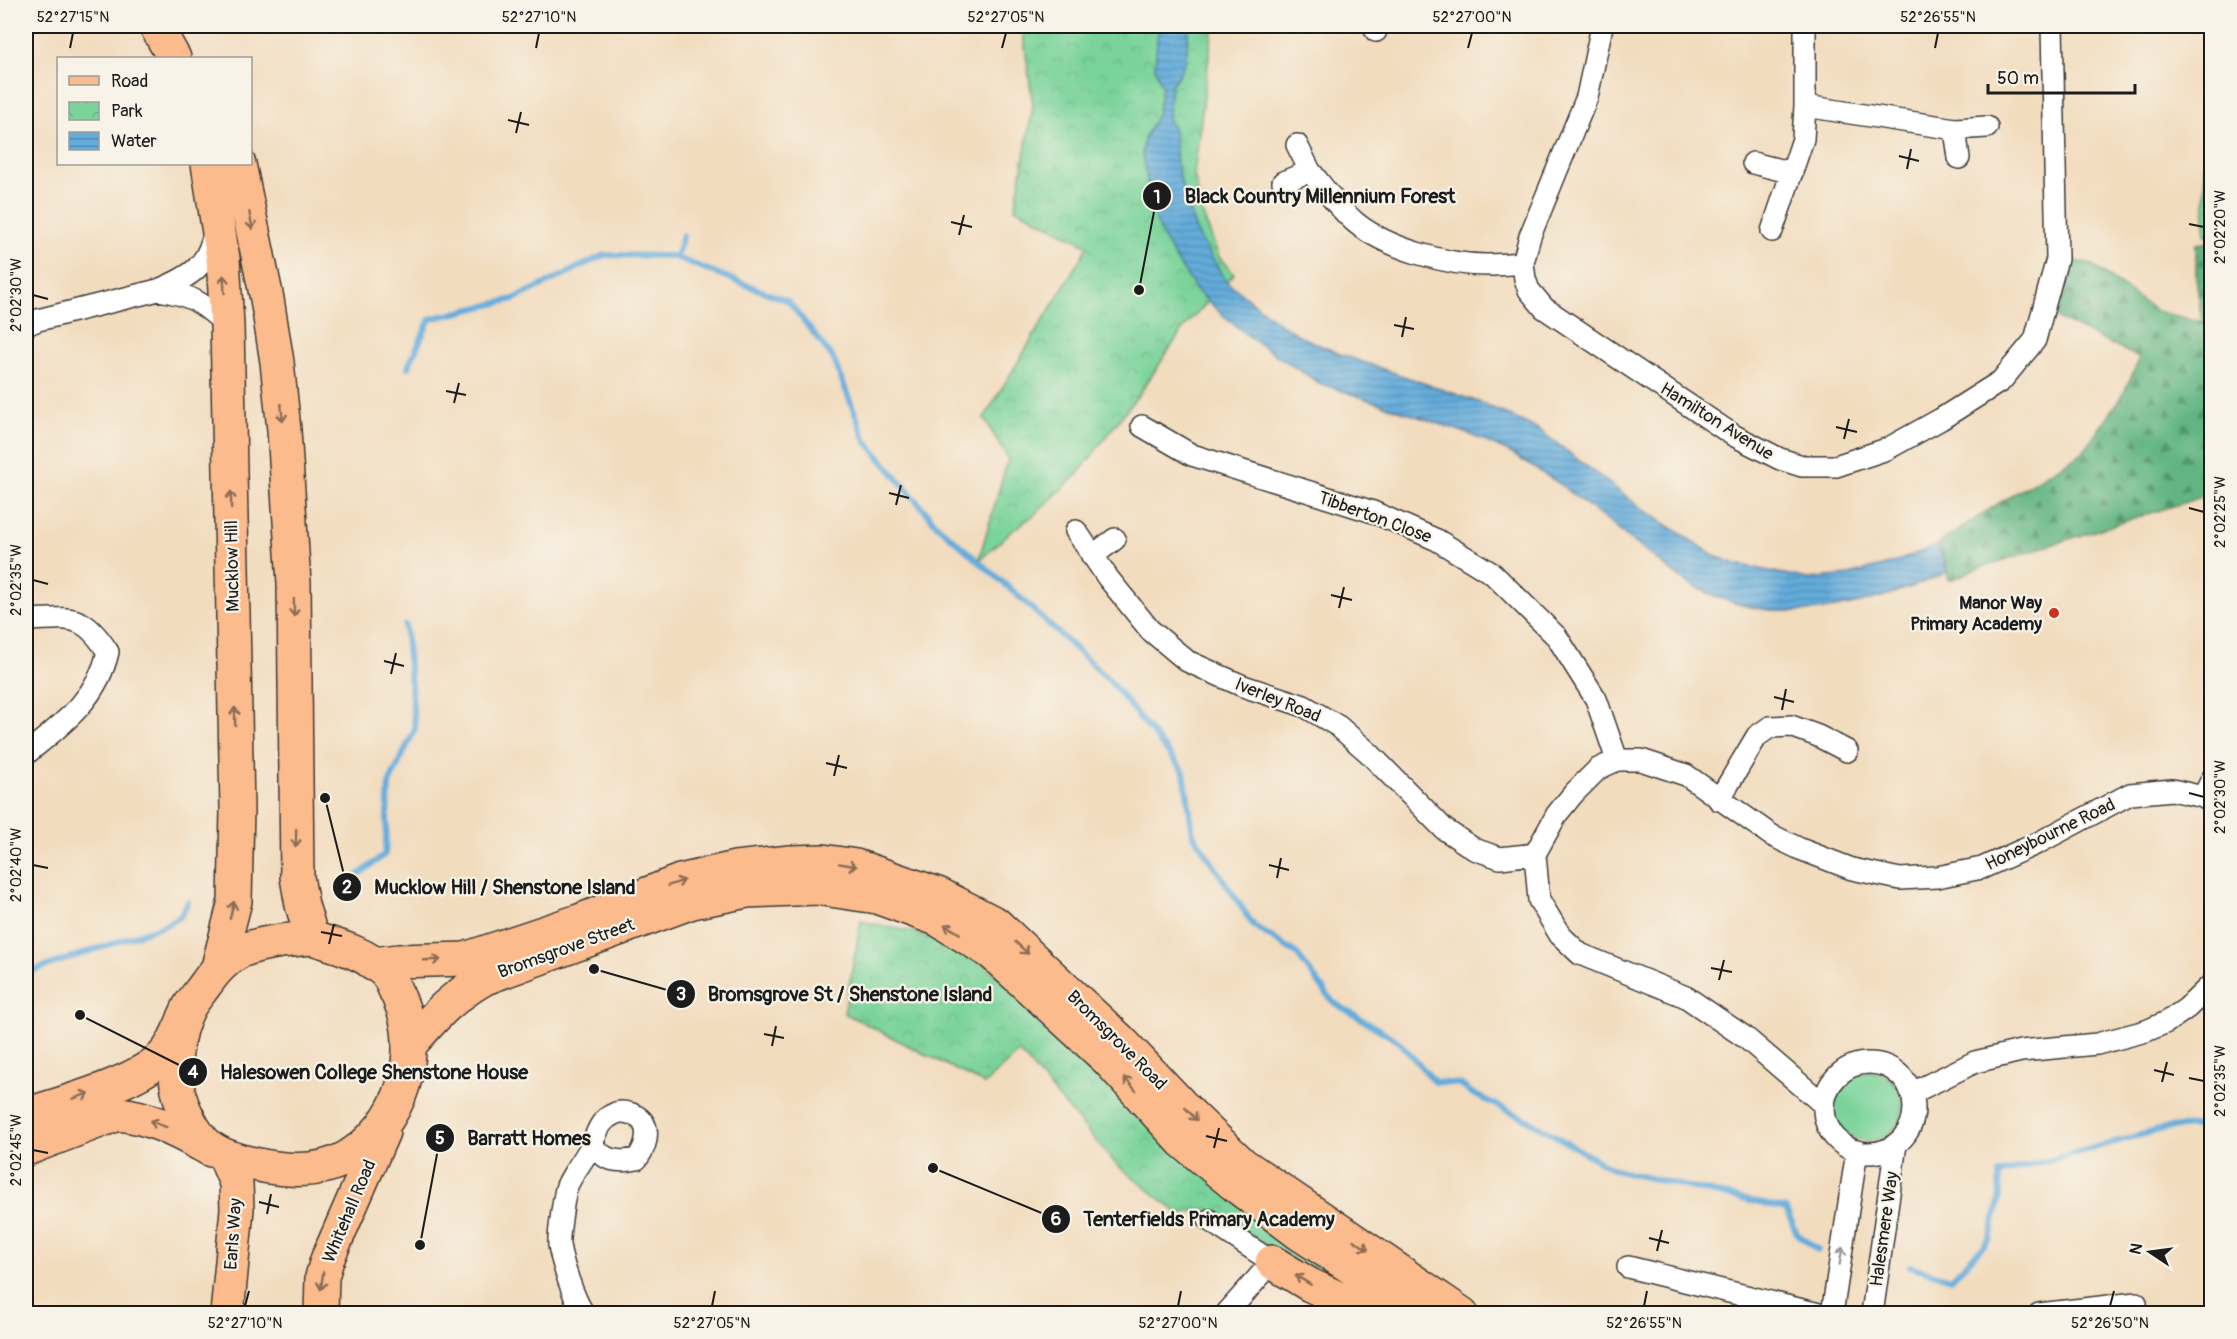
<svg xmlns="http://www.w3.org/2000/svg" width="2237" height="1339" font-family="Pangolin,sans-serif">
	<defs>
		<pattern id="forest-firs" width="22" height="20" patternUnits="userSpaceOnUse" patternTransform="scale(1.5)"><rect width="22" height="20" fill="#62b582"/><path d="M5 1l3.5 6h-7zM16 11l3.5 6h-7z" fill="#50926a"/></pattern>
		<pattern id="park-crowns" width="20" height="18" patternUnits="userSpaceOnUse" patternTransform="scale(1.5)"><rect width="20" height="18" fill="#79d39a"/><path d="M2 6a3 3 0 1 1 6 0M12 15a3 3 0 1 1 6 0" fill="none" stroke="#68b584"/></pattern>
		<pattern id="water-rules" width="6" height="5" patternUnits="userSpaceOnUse" patternTransform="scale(1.5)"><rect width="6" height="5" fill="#63acdb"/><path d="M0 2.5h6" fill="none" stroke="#518bb1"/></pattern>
	</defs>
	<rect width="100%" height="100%" fill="#f7f3e8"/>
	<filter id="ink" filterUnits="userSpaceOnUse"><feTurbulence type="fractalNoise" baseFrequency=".0167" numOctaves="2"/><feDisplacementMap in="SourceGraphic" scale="12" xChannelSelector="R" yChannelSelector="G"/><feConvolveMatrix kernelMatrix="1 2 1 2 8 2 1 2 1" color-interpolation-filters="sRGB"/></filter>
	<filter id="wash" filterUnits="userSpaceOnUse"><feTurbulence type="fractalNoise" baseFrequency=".008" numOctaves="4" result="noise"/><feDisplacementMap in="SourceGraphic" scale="24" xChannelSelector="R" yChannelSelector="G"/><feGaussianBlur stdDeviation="1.35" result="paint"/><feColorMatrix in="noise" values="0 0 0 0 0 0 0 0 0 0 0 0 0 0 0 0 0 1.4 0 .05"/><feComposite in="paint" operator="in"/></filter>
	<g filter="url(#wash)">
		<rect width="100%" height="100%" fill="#f2dcbe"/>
		<path fill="#79d39a" stroke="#4a785b" stroke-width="1.5" d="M1833 1106a35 35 0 1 1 70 0a35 35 0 1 1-70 0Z"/>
		<path fill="url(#forest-firs)" stroke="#3f684f" stroke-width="1.5" d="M2211 242V494L1976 569 1949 581 1945 558 1937 545 1999 503 2082 453 2121 398 2140 358 2057 318 2075 261 2089 263 2156 311 2202 322 2196 277V244Z"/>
		<path fill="url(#park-crowns)" stroke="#4a785b" stroke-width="1.5" d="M1022 26H1213L1194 174 1203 215 1219 257 1234 274 1185 326 1142 390 1077 475 1033 516 1009 533 978 562 1008 459 984 418 1088 246 1015 208 1033 105Z
			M2204 134H2212L2211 234 2205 235Z
			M861 921 913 932 971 953 1341 1274 1299 1262 1253 1239 1208 1209 1179 1214 1115 1163 1019 1052 984 1084 844 1013Z"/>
		<path fill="url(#water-rules)" stroke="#40647c" stroke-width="1.5" d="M1158 26H1189L1186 59 1180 73 1171 85 1168 118 1174 130 1177 164 1185 199 1197 233 1226 281 1278 322 1302 337 1340 354 1484 404 1538 429 1644 510 1717 557 1737 564 1808 579 1849 575 1893 563 1937 545 1948 572C1859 611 1769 634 1680 578L1557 482 1509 452 1469 434 1319 383 1256 342 1228 320 1196 290 1165 242 1154 216 1142 154 1144 139 1157 115 1162 86 1155 69Z"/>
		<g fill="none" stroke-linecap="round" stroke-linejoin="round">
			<path stroke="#63acdb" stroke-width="6" d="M676 257 683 235
				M408 367 430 319 514 299 604 255 672 256 788 301 833 358 866 441 937 525 1014 592 1109 680 1184 772 1193 834 1254 926 1296 953 1333 1002 1398 1041 1435 1082 1460 1084 1473 1094 1528 1120 1614 1170 1786 1209 1797 1234 1818 1250
				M351 881 385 854 389 784 415 729 405 625
				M26 973 163 926 180 917 188 902
				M1910 1266 1951 1279 1990 1239 2000 1196 1999 1174 2166 1128 2212 1125"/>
		</g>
	</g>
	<g filter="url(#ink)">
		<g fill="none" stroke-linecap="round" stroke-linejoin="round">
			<defs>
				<path id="street" d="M1374 26 1376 31
					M1602 26 1587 97 1530 236 1523 263 1525 279 1529 290 1544 308 1733 435 1780 459 1802 466H1836L1887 449 1941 419 2001 381 2035 340 2057 259 2052 26
					M1805 106 1955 129 1987 127
					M1955 129 1959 158
					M1753 163 1792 173
					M1310 171C1324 188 1338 208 1356 223 1387 248 1447 265 1486 265 1499 265 1511 264 1523 263
					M1283 182 1310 171 1297 145
					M1772 231 1803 139 1805 106V26
					M158 290C192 295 201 302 227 325
					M26 325 38 320 158 290C192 276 209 266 215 227
					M1142 426 1192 455 1373 512 1437 540 1493 574 1557 637 1596 699 1617 760
					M1076 531 1108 578 1150 630 1187 661 1243 686 1304 706 1338 726 1369 753 1444 829 1474 849 1500 858 1535 854
					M1092 556 1115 539
					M26 620C70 619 82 611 108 652 97 700 61 725 26 754
					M2203 797 2212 779
					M1719 800 1757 736 1770 727 1791 726 1818 736 1847 751
					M1824 1108a45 45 0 1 1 90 0a45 45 0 1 1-90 0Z
					M1912 1093 1975 1062 2021 1051 2097 1044 2146 1031 2167 1022 2187 1008 2212 984
					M1823 1104 1746 1038 1686 997 1580 954 1560 935 1539 900 1535 854 1557 814 1574 793 1598 769 1617 760H1641L1686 775 1771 835 1800 849 1852 869 1900 879 1937 877 1982 868 2038 843 2130 794 2172 790 2203 797 2212 803
					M1209 1220 1272 1262 1226 1314
					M1628 1267 1819 1314
					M584 1314C574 1300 562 1263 559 1245 558 1237 564 1194 567 1186 573 1172 584 1160 591 1146 597 1134 599 1120 614 1114 619 1111 626 1112 632 1114 653 1122 648 1144 637 1159 618 1163 603 1161 592 1144
					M1832 1314 1857 1151
					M1872 1314 1896 1144
					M2039 1314 2136 1303"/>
				<path id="primary" d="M373 964 398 961 465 959 579 921 680 881 735 868 790 862 823 861 856 866 938 894 996 924 1123 1043 1192 1116 1242 1164 1462 1314
					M409 1046C436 1015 449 999 485 978L692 902 747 891 816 888 877 897 937 919 992 953 1109 1061 1183 1142 1236 1186 1300 1234 1421 1313
					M26 1115C64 1102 140 1083 166 1053 173 1045 177 1033 182 1024
					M26 1149 118 1114C153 1117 181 1134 211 1150
					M1272 1262 1310 1285 1373 1314"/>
				<path id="highway" d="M156 26 174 58
					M208 164 223 258 227 325 237 809 235 901 218 967
					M239 164 267 299 277 362 284 430 294 583 297 877 302 905 312 938
					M312 938C338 946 365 953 385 972 391 978 394 989 398 996 425 1053 401 1126 346 1158 318 1174 284 1171 254 1164 212 1155 198 1144 182 1104 171 1074 174 1035 189 1007 194 999 200 992 205 985 215 971 225 959 241 951 262 942 289 940 312 938Z
					M225 1157 236 1183 237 1209 227 1314
					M321 1314 322 1277 327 1260 383 1132"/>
			</defs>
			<use href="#street" stroke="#3c3934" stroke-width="24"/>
			<use href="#primary" stroke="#3c3934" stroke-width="36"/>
			<use href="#highway" stroke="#3c3934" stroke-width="36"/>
			<use href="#street" stroke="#fff" stroke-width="21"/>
			<use href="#primary" stroke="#fbbb8c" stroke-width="33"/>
			<use href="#highway" stroke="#fbbb8c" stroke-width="33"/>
		</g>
		<defs><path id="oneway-shaft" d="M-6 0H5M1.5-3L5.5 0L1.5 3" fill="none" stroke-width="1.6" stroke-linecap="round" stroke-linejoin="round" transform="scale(1.5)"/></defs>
		<g stroke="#8c6c54">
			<use href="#oneway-shaft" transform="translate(251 221) rotate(79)"/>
			<use href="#oneway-shaft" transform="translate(224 284) rotate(-93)"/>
			<use href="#oneway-shaft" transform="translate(282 413) rotate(85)"/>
			<use href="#oneway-shaft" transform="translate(231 500) rotate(-91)"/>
			<use href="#oneway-shaft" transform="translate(294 608) rotate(89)"/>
			<use href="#oneway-shaft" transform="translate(235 716) rotate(-91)"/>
			<use href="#oneway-shaft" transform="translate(296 838) rotate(91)"/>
			<use href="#oneway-shaft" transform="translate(848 865) rotate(10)"/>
			<use href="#oneway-shaft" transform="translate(676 883) rotate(-19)"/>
			<use href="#oneway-shaft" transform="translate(232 910) rotate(-76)"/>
			<use href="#oneway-shaft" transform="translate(952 929) rotate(-149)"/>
			<use href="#oneway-shaft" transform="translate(1022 948) rotate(43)"/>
			<use href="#oneway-shaft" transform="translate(432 960) rotate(-2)"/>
			<use href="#oneway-shaft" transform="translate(1130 1084) rotate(-132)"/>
			<use href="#oneway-shaft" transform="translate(81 1096) rotate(-19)"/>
			<use href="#oneway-shaft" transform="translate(1191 1114) rotate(46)"/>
			<use href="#oneway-shaft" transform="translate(158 1124) rotate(-160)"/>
			<use href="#oneway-shaft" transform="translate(1361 1245) rotate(34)"/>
			<use href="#oneway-shaft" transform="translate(1303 1280) rotate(-149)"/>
			<use href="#oneway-shaft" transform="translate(322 1281) rotate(98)"/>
		</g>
		<use stroke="#999" href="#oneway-shaft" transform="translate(1841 1256) rotate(-81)"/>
	</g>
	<path fill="none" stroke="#1c1c1c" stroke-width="2" d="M70 48 73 33M536 48 539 33M1002 48 1006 33M1468 48 1472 33M1935 48 1938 33M508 120 529 125M516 133 521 112M1899 156 1919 161M1907 169 1911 149M951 222 972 227M2189 224 2204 227M959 235 964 215M33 295 48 299M1394 325 1414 329M1402 337 1406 317M446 391 466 395M454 403 459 383M1836 427 1857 432M1844 439 1849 419M889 493 909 498M896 505 901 485M2189 508 2204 512M33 580 48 584M1331 595 1352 600M1339 608 1344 587M384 661 404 666M391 674 396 653M1774 697 1794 702M1782 710 1786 689M826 763 847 768M834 776 839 755M2189 793 2204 797M33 865 48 868M1269 865 1289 870M1277 878 1281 858M321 932 342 936M329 944 334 924M1711 968 1732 972M1719 980 1724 960M764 1034 784 1038M772 1046 776 1026M2154 1070 2174 1075M2189 1078 2204 1081M2162 1082 2167 1062M1206 1136 1227 1141M1214 1148 1219 1128M33 1150 48 1153M259 1202 279 1207M267 1214 271 1194M1649 1238 1669 1243M1657 1251 1662 1230M245 1306 249 1291M712 1306 715 1291M1178 1306 1181 1291M1644 1306 1647 1291M2110 1306 2114 1291"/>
	<circle fill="#c8321e" stroke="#f7f3e8" stroke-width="2" cx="2054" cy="613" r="6"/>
	<g text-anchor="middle" stroke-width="4.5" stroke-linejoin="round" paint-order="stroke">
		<g font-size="18" fill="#1c1c1c" stroke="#f7f3e8">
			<text transform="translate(1717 421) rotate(32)" y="6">Hamilton Avenue</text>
			<text transform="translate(1375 517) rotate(20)" y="6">Tibberton Close</text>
			<text transform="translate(232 566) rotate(-91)" y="6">Mucklow Hill</text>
			<text transform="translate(1278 700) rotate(22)" y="6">Iverley Road</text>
			<text transform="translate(2050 834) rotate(-26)" y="6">Honeybourne Road</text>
			<text transform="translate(566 948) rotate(-20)" y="6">Bromsgrove Street</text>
			<text transform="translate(1117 1040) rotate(45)" y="6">Bromsgrove Road</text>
			<text transform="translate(349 1211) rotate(-67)" y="6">Whitehall Road</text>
			<text transform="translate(1884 1229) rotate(-82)" y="6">Halesmere Way</text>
			<text transform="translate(233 1234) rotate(-86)" y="6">Earls Way</text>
		</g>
		<g font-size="18" font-weight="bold" fill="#1c1c1c" stroke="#f7f3e8" text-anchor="end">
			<text x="2042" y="609">Manor Way<tspan x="2042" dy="21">Primary Academy</tspan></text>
		</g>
	</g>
	<path fill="none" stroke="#1c1c1c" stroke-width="2" d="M1139 290L1157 196M325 798L347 887M594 969L681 994M80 1015L193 1072M420 1245L440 1138M933 1168L1056 1219"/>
	<g fill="#1c1c1c" stroke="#f7f3e8" stroke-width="2">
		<circle cx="1139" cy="290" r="6"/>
		<circle cx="325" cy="798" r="6"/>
		<circle cx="594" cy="969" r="6"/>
		<circle cx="80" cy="1015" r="6"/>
		<circle cx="420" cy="1245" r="6"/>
		<circle cx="933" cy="1168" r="6"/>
		<circle cx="1157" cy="196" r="15"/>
		<circle cx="347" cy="887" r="15"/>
		<circle cx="681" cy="994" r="15"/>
		<circle cx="193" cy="1072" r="15"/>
		<circle cx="440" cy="1138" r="15"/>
		<circle cx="1056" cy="1219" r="15"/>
	</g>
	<g font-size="18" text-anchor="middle" font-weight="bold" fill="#fff">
		<text x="1157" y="203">1</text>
		<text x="347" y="893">2</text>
		<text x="681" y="1000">3</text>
		<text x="193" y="1078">4</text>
		<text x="440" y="1144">5</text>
		<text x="1056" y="1225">6</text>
	</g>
	<g font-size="20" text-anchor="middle" font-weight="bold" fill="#1c1c1c" stroke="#f7f3e8" stroke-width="4.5" stroke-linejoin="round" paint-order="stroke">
		<text x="1320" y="203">Black Country Millennium Forest</text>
		<text x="505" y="894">Mucklow Hill / Shenstone Island</text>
		<text x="850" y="1001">Bromsgrove St / Shenstone Island</text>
		<text x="374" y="1079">Halesowen College Shenstone House</text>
		<text x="529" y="1145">Barratt Homes</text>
		<text x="1209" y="1226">Tenterfields Primary Academy</text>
	</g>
	<rect width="2237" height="1339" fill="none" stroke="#f7f3e8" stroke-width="66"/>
	<rect x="57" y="57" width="195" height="108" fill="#f7f3e8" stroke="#9f9d96" stroke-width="1.5"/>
	<rect x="69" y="76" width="30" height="9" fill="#fbbb8c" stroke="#9f9d96" stroke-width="1.5"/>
	<text x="111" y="87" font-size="18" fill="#1c1c1c">Road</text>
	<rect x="69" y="102" width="30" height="18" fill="url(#park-crowns)" stroke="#9f9d96" stroke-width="1.5"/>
	<text x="111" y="117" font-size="18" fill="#1c1c1c">Park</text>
	<rect x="69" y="132" width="30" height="18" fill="url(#water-rules)" stroke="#9f9d96" stroke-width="1.5"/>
	<text x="111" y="147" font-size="18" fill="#1c1c1c">Water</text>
	<g transform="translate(2150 1252) rotate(283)" stroke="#f7f3e8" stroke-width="4.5" paint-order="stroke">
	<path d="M0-4.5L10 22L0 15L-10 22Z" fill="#1c1c1c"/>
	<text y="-9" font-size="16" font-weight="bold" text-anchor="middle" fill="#1c1c1c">N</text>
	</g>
	<path d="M1988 84v9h147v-9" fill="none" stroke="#1c1c1c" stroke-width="3"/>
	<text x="1997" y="84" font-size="18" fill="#1c1c1c" stroke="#f7f3e8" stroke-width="4.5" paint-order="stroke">50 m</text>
	<rect x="33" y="33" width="2171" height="1273" fill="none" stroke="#1c1c1c" stroke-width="2"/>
	<g font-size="15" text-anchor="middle" fill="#1c1c1c">
		<text x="73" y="22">52°27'15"N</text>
		<text x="539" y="22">52°27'10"N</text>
		<text x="1006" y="22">52°27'05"N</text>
		<text x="1472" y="22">52°27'00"N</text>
		<text x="1938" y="22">52°26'55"N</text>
		<text transform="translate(2220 227) rotate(-90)" y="5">2°02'20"W</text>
		<text transform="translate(16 295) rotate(-90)" y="5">2°02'30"W</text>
		<text transform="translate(2220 512) rotate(-90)" y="5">2°02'25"W</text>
		<text transform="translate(16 580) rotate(-90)" y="5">2°02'35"W</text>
		<text transform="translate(2220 797) rotate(-90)" y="5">2°02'30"W</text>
		<text transform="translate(16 865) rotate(-90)" y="5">2°02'40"W</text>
		<text transform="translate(2220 1081) rotate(-90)" y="5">2°02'35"W</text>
		<text transform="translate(16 1150) rotate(-90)" y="5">2°02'45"W</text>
		<text x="245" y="1328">52°27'10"N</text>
		<text x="712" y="1328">52°27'05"N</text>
		<text x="1178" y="1328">52°27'00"N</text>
		<text x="1644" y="1328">52°26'55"N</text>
		<text x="2110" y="1328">52°26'50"N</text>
	</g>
</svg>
